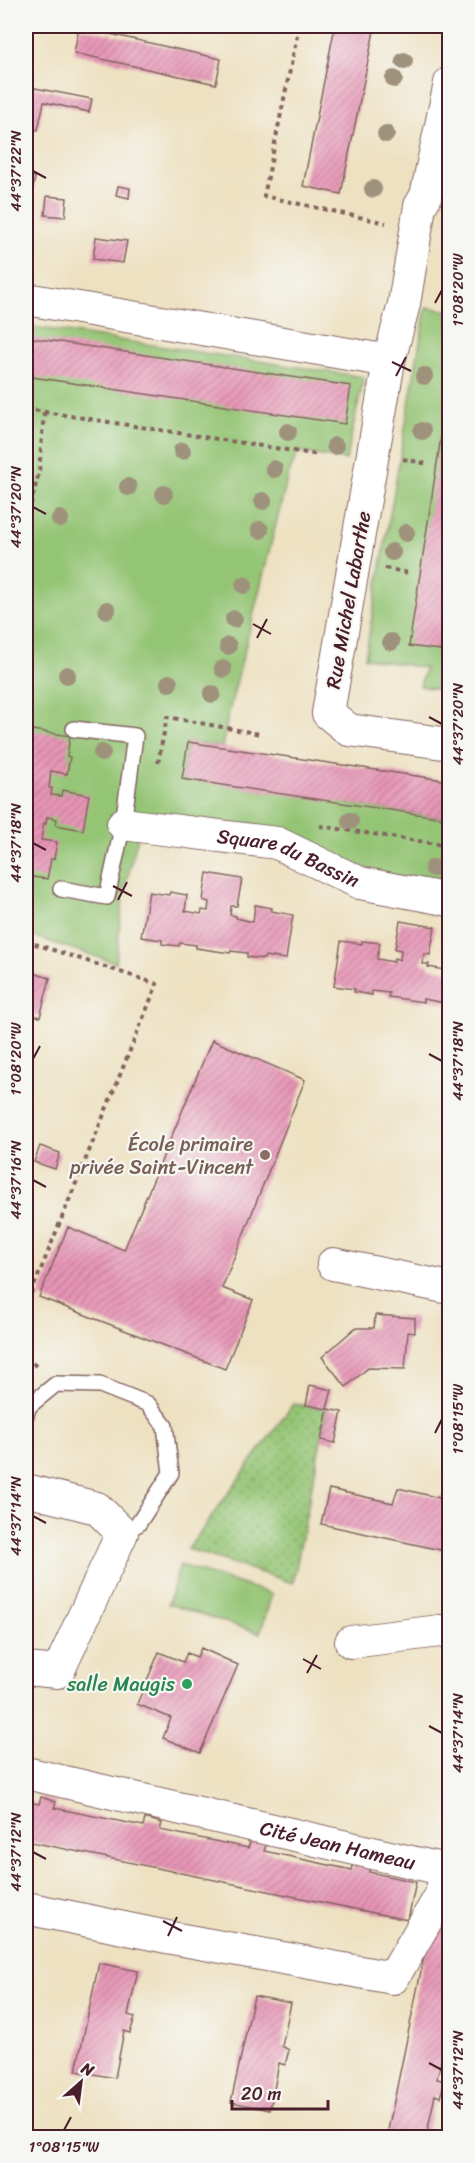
<svg xmlns="http://www.w3.org/2000/svg" width="475" height="2163" font-family="Sriracha,sans-serif">
	<defs>
		<pattern id="park-dots" width="8" height="8" patternUnits="userSpaceOnUse" patternTransform="scale(1.5)"><rect width="8" height="8" fill="#94c574"/><path d="M2 2h.1M6 6h.1" fill="none" stroke="#7b9f5f" stroke-width="1.8" stroke-linecap="round"/></pattern>
		<pattern id="building-hatch" width="6" height="6" patternUnits="userSpaceOnUse" patternTransform="scale(1.5)"><rect width="6" height="6" fill="#e795b6"/><path d="M-1 1l2-2M0 6l6-6M5 7l2-2" fill="none" stroke="#bd7994"/></pattern>
	</defs>
	<rect width="100%" height="100%" fill="#f6f6f2"/>
	<filter id="ink" filterUnits="userSpaceOnUse"><feTurbulence type="fractalNoise" baseFrequency=".0167" numOctaves="2"/><feDisplacementMap in="SourceGraphic" scale="12" xChannelSelector="R" yChannelSelector="G"/><feConvolveMatrix kernelMatrix="1 2 1 2 8 2 1 2 1" color-interpolation-filters="sRGB"/></filter>
	<filter id="wash" filterUnits="userSpaceOnUse"><feTurbulence type="fractalNoise" baseFrequency=".008" numOctaves="4" result="noise"/><feDisplacementMap in="SourceGraphic" scale="24" xChannelSelector="R" yChannelSelector="G"/><feGaussianBlur stdDeviation="1.35" result="paint"/><feColorMatrix in="noise" values="0 0 0 0 0 0 0 0 0 0 0 0 0 0 0 0 0 1.4 0 .05"/><feComposite in="paint" operator="in"/></filter>
	<g filter="url(#wash)">
		<rect width="100%" height="100%" fill="#ede1c1"/>
		<path fill="#94c574" stroke="#6f7250" stroke-width="1.5" d="M426 307 449 311V692L420 686 425 668 365 658Z
			M26 326 364 377 346 460 298 452 288 476 228 716 222 747 188 742 182 778 449 819 448 889 144 813 123 895 116 963 26 934Z
			M180 1565 272 1594 260 1633 168 1604Z"/>
		<path fill="url(#park-dots)" stroke="#6f7250" stroke-width="1.5" d="M293 1404 327 1409 293 1583 188 1549Z"/>
		<g id="blocks">
			<path fill="url(#building-hatch)" d="M335 26H375L341 194 303 186Z
				M79 27 221 59 216 84 74 53Z
				M35 88 92 99 89 112 44 102 38 130 26 128V91L33 93Z
				M26 176 35 177 30 205 26 204Z
				M118 186 130 188 129 198 116 195Z
				M47 196 67 198 65 217 45 215Z
				M96 237 127 241 123 263 93 259Z
				M26 337 351 386 345 424 26 376Z
				M448 391H450V632L447 651 409 646Z
				M26 729 70 736 67 756 70 757 67 774 51 771 49 788H52L51 795 61 796 62 790 89 795 83 830 56 825 57 819 47 817 46 824 44 823 41 840 57 842 54 859H51L47 879 26 876Z
				M188 742 450 781V819L182 779Z
				M207 873 242 879 237 906H231L230 915 236 916V918L253 922 255 905 272 908 271 911 293 915 286 959 265 956 264 959 247 957V953L231 951 230 953 196 948V945L180 943 179 946 162 944V940L141 937 149 892 169 895 170 892 187 895 185 911 201 914 202 910 208 911 209 902 203 900Z
				M400 921 435 927 430 955 424 954 422 964H429L428 967 450 971V1004L423 999V1002L388 997 389 993 372 991V995L354 992 355 989 334 986 341 941 362 944V941L380 943 377 959 394 962V958L400 960 401 950 395 949Z
				M26 971 50 978 40 1017 26 1013Z
				M212 1040 305 1080 222 1288 253 1300 225 1369 39 1297 68 1227 124 1250Z
				M40 1146 60 1153 55 1169 34 1162Z
				M375 1315 415 1318V1333L408 1332 405 1369 368 1368 346 1387 322 1357 355 1328H374Z
				M310 1385 332 1390 327 1409 306 1405Z
				M328 1409 342 1412 335 1443 321 1440Z
				M398 1488 440 1498 441 1495 450 1497V1552L321 1524 329 1489 393 1503Z
				M201 1648 238 1665 200 1753 163 1738 171 1718 137 1704 159 1652 183 1662 187 1653 197 1657Z
				M41 1797 56 1802 54 1808 143 1826 145 1819H148L162 1823 160 1830 248 1848 251 1840 266 1845 264 1851 352 1870 354 1862 370 1867 369 1872 416 1882 408 1920 26 1841V1802L39 1804Z
				M431 1923 450 1927V2021L437 2079 445 2081 440 2097 435 2095 426 2138H400L387 2135Z
				M99 1963 138 1971 128 2015 135 2017 130 2033 124 2031 115 2078 76 2071Z
				M254 1996 291 2003 282 2046 289 2050 285 2065 279 2063 270 2110 231 2102Z"/>
		</g>
	</g>
	<g filter="url(#ink)">
		<use href="#blocks" fill-opacity="0" stroke="#836360" stroke-width="1.5"/>
		<g fill="none" stroke-linecap="round" stroke-linejoin="round">
			<defs>
				<path id="lane" d="M61 889 107 897 123 824 135 736 74 729
					M26 1415 29 1406 56 1384 100 1385 148 1404 165 1426 171 1473 138 1524 122 1533"/>
				<g id="street">
					<path d="M26 299 389 361 404 304 420 206 426 196 450 83"/>
					<path d="M389 361 328 713 349 730 450 744"/>
					<path id="s1" d="M123 824 277 843 360 883 450 900"/>
					<path d="M333 1264 450 1288"/>
					<path d="M26 1490 97 1508 122 1533 58 1672 26 1669"/>
					<path d="M351 1642 440 1631 450 1633"/>
					<path id="s2" d="M26 1773 446 1870 441 1895 393 1978 172 1938 26 1908"/>
				</g>
			</defs>
			<use href="#lane" stroke="#836360" stroke-width="18"/>
			<use href="#street" stroke="#836360" stroke-width="34"/>
			<path stroke="#836360" stroke-width="4" stroke-dasharray="4.5 4.5" stroke-linecap="butt" d="M299 26 264 196 386 223
				M26 409 319 455
				M403 459 428 464
				M26 523 39 472 44 412
				M385 568 408 573
				M158 763 167 717 260 734
				M320 826 450 846
				M26 941 157 984 26 1306
				M26 1357 38 1368"/>
			<use href="#lane" stroke="#fff" stroke-width="15"/>
			<use href="#street" stroke="#fff" stroke-width="32"/>
		</g>
		<g fill="#9f927b">
			<circle cx="404" cy="61" r="9"/>
			<circle cx="394" cy="79" r="9"/>
			<circle cx="386" cy="134" r="9"/>
			<circle cx="373" cy="189" r="9"/>
			<circle cx="424" cy="376" r="9"/>
			<circle cx="422" cy="431" r="9"/>
			<circle cx="288" cy="432" r="9"/>
			<circle cx="335" cy="446" r="9"/>
			<circle cx="182" cy="451" r="9"/>
			<circle cx="274" cy="469" r="9"/>
			<circle cx="128" cy="487" r="9"/>
			<circle cx="164" cy="494" r="9"/>
			<circle cx="263" cy="501" r="9"/>
			<circle cx="60" cy="519" r="9"/>
			<circle cx="260" cy="530" r="9"/>
			<circle cx="406" cy="533" r="9"/>
			<circle cx="392" cy="552" r="9"/>
			<circle cx="244" cy="585" r="9"/>
			<circle cx="107" cy="610" r="9"/>
			<circle cx="234" cy="619" r="9"/>
			<circle cx="391" cy="642" r="9"/>
			<circle cx="228" cy="646" r="9"/>
			<circle cx="223" cy="669" r="9"/>
			<circle cx="67" cy="675" r="9"/>
			<circle cx="169" cy="683" r="9"/>
			<circle cx="212" cy="694" r="9"/>
			<circle cx="102" cy="753" r="9"/>
			<circle cx="350" cy="821" r="9"/>
			<circle cx="433" cy="868" r="9"/>
		</g>
	</g>
	<path fill="none" stroke="#4a1f2b" stroke-width="2" d="M33 171 46 178M435 303 442 290M392 362 411 371M396 376 406 357M33 507 46 514M253 624 271 634M257 638 267 619M429 717 442 724M33 843 46 850M113 886 132 896M118 900 127 882M429 1054 442 1061M33 1059 40 1046M33 1180 46 1187M435 1433 442 1419M33 1516 46 1523M303 1659 321 1669M307 1673 317 1655M429 1726 442 1733M33 1852 46 1859M163 1921 182 1931M168 1936 177 1917M429 2063 442 2070M64 2130 71 2117"/>
	<circle fill="#8d6e63" stroke="#f6f6f2" stroke-width="2" cx="265" cy="1155" r="6"/>
	<circle fill="#2e9e5b" stroke="#f6f6f2" stroke-width="2" cx="187" cy="1684" r="6"/>
	<g text-anchor="middle" stroke-width="4.5" stroke-linejoin="round" paint-order="stroke">
		<g font-size="20" fill="#4a1f2b" stroke="#f6f6f2">
			<text transform="translate(348 600) rotate(-80)" y="7">Rue Michel Labarthe</text>
			<text dy="7" stroke="none"><textPath href="#s1" startOffset="170">Square du Bassin</textPath></text>
			<text dy="7" stroke="none"><textPath href="#s2" startOffset="320">Cité Jean Hameau</textPath></text>
		</g>
		<g font-size="20" fill="#785e54" stroke="#f6f6f2" text-anchor="end">
			<text x="253" y="1151">École primaire<tspan x="253" dy="23">privée Saint-Vincent</tspan></text>
		</g>
		<g font-size="20" fill="#27864d" stroke="#f6f6f2" text-anchor="end">
			<text x="175" y="1691">salle Maugis</text>
		</g>
	</g>
	<rect width="475" height="2163" fill="none" stroke="#f6f6f2" stroke-width="66"/>
	<g transform="translate(81 2082) rotate(28)" stroke="#f6f6f2" stroke-width="4.5" paint-order="stroke">
	<path d="M0-4.5L10 22L0 15L-10 22Z" fill="#4a1f2b"/>
	<text y="-9" font-size="16" font-weight="bold" text-anchor="middle" fill="#4a1f2b">N</text>
	</g>
	<path d="M232 2100v9h96v-9" fill="none" stroke="#4a1f2b" stroke-width="3"/>
	<text x="241" y="2100" font-size="18" fill="#4a1f2b" stroke="#f6f6f2" stroke-width="4.5" paint-order="stroke">20 m</text>
	<rect x="33" y="33" width="409" height="2097" fill="none" stroke="#4a1f2b" stroke-width="2"/>
	<g font-size="15" text-anchor="middle" fill="#4a1f2b">
		<text transform="translate(16 171) rotate(-90)" y="5">44°37'22"N</text>
		<text transform="translate(458 290) rotate(-90)" y="5">1°08'20"W</text>
		<text transform="translate(16 507) rotate(-90)" y="5">44°37'20"N</text>
		<text transform="translate(458 724) rotate(-90)" y="5">44°37'20"N</text>
		<text transform="translate(16 843) rotate(-90)" y="5">44°37'18"N</text>
		<text transform="translate(16 1059) rotate(-90)" y="5">1°08'20"W</text>
		<text transform="translate(458 1061) rotate(-90)" y="5">44°37'18"N</text>
		<text transform="translate(16 1180) rotate(-90)" y="5">44°37'16"N</text>
		<text transform="translate(458 1419) rotate(-90)" y="5">1°08'15"W</text>
		<text transform="translate(16 1516) rotate(-90)" y="5">44°37'14"N</text>
		<text transform="translate(458 1733) rotate(-90)" y="5">44°37'14"N</text>
		<text transform="translate(16 1852) rotate(-90)" y="5">44°37'12"N</text>
		<text transform="translate(458 2070) rotate(-90)" y="5">44°37'12"N</text>
		<text x="64" y="2152">1°08'15"W</text>
	</g>
</svg>
